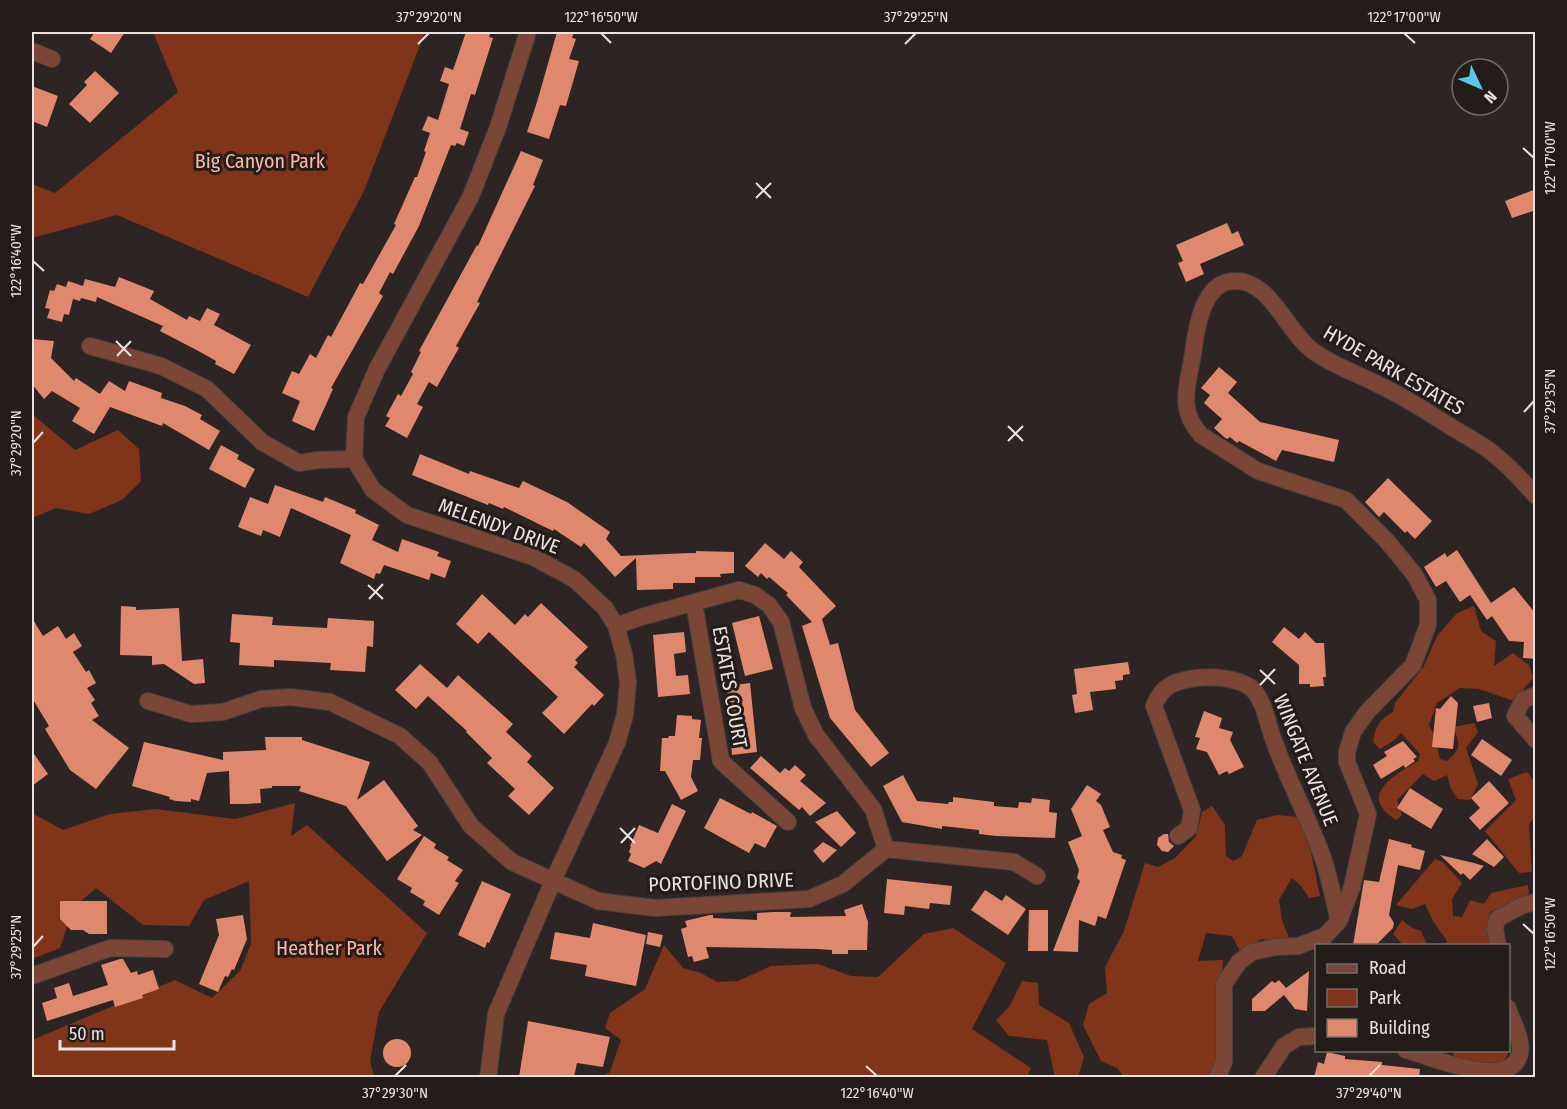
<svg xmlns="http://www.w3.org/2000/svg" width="1567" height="1109" font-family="'Fira Sans Condensed',sans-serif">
	<rect width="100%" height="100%" fill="#2d2523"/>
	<path fill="#80341a" d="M153 32H425L364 191 308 297 117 215 32 238V184L55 193 178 92Z
		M32 414 75 450 118 430 139 449 141 481 122 500 89 514 56 508 32 518Z
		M1474 606 1481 631 1496 641 1494 666 1513 653 1529 665 1533 678 1514 701 1479 689 1460 688 1437 703 1429 725 1436 740 1440 759 1447 761C1462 748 1460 744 1453 727L1474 723 1478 732 1466 748 1478 784 1470 800 1458 799 1451 789 1447 775 1434 781 1423 774 1397 800 1402 815 1396 820C1357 796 1394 775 1418 761L1420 754 1401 733 1393 741 1380 749 1373 742C1375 727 1380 719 1393 712L1395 703 1424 666 1437 636 1457 613Z
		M1527 772 1535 782V817L1529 824 1532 872 1519 873 1485 831 1516 800 1508 779Z
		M295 803 291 836 307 825 427 933 379 1012 370 1061 374 1077H32V1040L175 980 212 998 240 971 251 944 249 881 204 900 189 926 143 925 96 888 73 908 60 948 32 959V813L63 830 110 814 155 809 235 819Z
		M1212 806 1225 825 1226 856 1233 861 1242 856 1257 820 1277 815 1298 817 1311 852 1320 896 1309 898 1301 886 1292 878 1279 900 1282 920 1289 938 1272 941 1262 939 1240 951 1232 936 1206 933 1198 961 1223 960 1216 1062 1208 1077H1124L1117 1068 1101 1061 1083 1025 1089 1004 1107 993 1105 967 1124 931 1145 863 1158 867 1175 858 1196 836 1202 812Z
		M1435 859 1443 862 1462 883 1452 899 1453 916 1462 917 1470 900 1484 904 1491 893 1528 885 1529 894 1490 912V945H1445L1447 941 1433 921 1425 904 1412 909 1396 905Z
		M1402 920 1412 928 1421 931 1427 945H1403L1393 934Z
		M953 928 1006 963 972 1029 1031 1068 1027 1077H601L610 1072 621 1040 605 1028 610 1013 645 989 664 945 683 968 701 973 717 982 738 981 771 966 818 964 851 976 878 977 924 934Z
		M1022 981 1038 983 1039 1005 1069 1023 1084 1057 1078 1077H1055L1047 1040 1009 1036 996 1020 1009 1007Z
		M1509 1041C1511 1052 1506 1060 1497 1066L1454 1058 1453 1051 1508 1050Z"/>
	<path fill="#df886d" d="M95 32H125L111 53 90 39Z
		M466 32H491L489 37 493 38 475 95 471 94 460 129 469 132 464 146 457 143 455 146 451 145 419 226 393 274 390 272 379 293 383 296 331 388 333 389 314 431 292 421 300 401 282 393 292 371 299 374 310 354 316 358 328 335 331 337 360 283 363 284 396 225 394 224 415 177H417L426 152 424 151 430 133 422 130 428 116 438 120 449 84 440 81 445 67 453 70Z
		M557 32H574L572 38 576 39 569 59 579 61 566 106 560 105 549 139 527 132 537 102Z
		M95 71 119 93 90 123 69 104 87 85 84 82Z
		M32 86 58 96 47 127 32 121Z
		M521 151 543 160 533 185 535 186 477 302 480 303 456 346 459 348 448 367 437 387 429 382 417 404 423 407 407 438 385 426 390 418 386 416 398 394 401 396 413 374 411 372 421 352 419 351 477 245 478 246Z
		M1536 189V210L1512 218 1505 201Z
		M1227 223 1232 234 1238 231 1244 245 1200 264 1204 274 1186 282 1178 263 1183 261 1176 245Z
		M119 277 154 291 150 299 187 320 189 316 200 321 207 308 220 314 214 325 251 345 234 374 215 364 216 361 204 354 160 331 163 326 97 297 96 302 81 298 80 301 73 299 69 315 64 314 62 322 47 318 50 309 45 308 50 290 54 291 57 284 66 287 68 281 83 286 85 279 115 287Z
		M32 339 54 341 51 358 74 381 76 378 100 394 109 381 125 391 129 381 162 393 161 398 185 406 202 415 200 419 220 431 209 450 163 423 162 426 110 407 94 434 72 421 80 408 52 391 44 399 32 384Z
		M1219 367 1237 382 1228 393 1260 422 1339 440 1334 462 1282 450 1276 461 1239 441 1237 443 1230 437 1227 439 1224 437 1214 428 1222 419 1204 403 1210 395 1201 388Z
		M221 445 239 455 237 459 255 469 245 488 209 469Z
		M420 454 469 474 470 471 519 488 523 481 567 502 610 532 606 539 621 556 690 553H696V551L734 552V573L720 574 721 577H695V583H673V589L637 590 636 558 615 577 584 543 581 547 554 529 553 531 504 507 503 509 489 503 488 505 412 475Z
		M1388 478 1432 521 1415 539 1407 531 1405 533 1384 512 1379 517 1365 502Z
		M275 485 323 502 325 497 356 510 355 513 379 525 372 540 398 552 402 539 439 552 437 556 451 561 445 578 431 573 429 580 384 565 380 574 376 573 374 579 340 563 351 535 291 508 280 537 263 530 261 536 238 527 250 497 268 504Z
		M765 543 784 559 791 551 803 562 799 567 836 606 822 619 830 645 838 643 855 710 889 753 871 767 830 718 802 626 812 622 786 595 788 593 769 577 767 579 761 573 758 577 745 566Z
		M1457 550 1491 603 1514 587 1536 614V659L1523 658 1524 642 1509 641 1492 616 1487 620 1470 595 1460 602 1446 581 1436 587 1424 567 1445 553 1447 557Z
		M482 594 515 625 525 614 528 617 541 603 588 647 575 660 578 663 574 667 604 695 594 706 592 704 564 734 542 713 558 697 489 632 478 644 456 624Z
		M121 606 136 607V610L179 608 182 661 203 659 205 683 194 684 164 664 152 665V656L120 655Z
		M232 614 273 617 272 625 327 628 328 618 374 621 373 647 367 646 365 672 330 670 331 663 274 660V667L239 665 240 643 230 642Z
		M759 616 773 669 745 676 732 623Z
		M32 618 43 636 58 626 66 639 74 633 82 646 73 652 86 672 89 670 96 683 87 688 95 700 91 703 99 716 92 720 129 748 96 789 70 770 45 729 49 726 32 698Z
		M1284 627 1299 639 1305 632 1316 643H1324L1326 677H1323L1324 686 1310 687V684H1299V665L1272 642Z
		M684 632 686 652 674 654 676 676 688 675 690 694 658 697 653 635Z
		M1128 662 1130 674 1123 675V680L1115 681 1116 689 1090 692 1093 710 1075 713 1072 695 1077 694 1074 669Z
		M420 664 447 688 458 675 513 724 506 732 532 756 527 762 554 788 529 815 508 796 515 789 487 763 492 758 466 732 467 731 428 696 416 709 395 690Z
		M750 683 757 752 732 755 727 686Z
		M1451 696 1458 703 1453 749 1432 747 1436 708 1440 709Z
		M1489 703 1492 718 1477 722 1473 706Z
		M1204 711 1222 718 1219 728 1233 732 1230 740 1244 767 1229 774 1227 771 1219 775 1207 752 1196 749 1200 738 1195 737Z
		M677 715 692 716V719L701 720 699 738H702L700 760H693L691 777 698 791 681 800 665 771H660L662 738H668L669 736H675Z
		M265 737H302V740L370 762 357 800 384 780 418 826 413 830 422 835 387 861 346 806 299 791 301 786H272V788L260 789 261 803 246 804H230L229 771 207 773 199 801 191 799V802L176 801 169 799 170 797 132 786 144 742 223 760V752L266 750Z
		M1482 739 1512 760 1501 776 1471 755Z
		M1403 741 1417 757 1413 759 1415 761 1405 768 1404 765 1381 779 1373 765 1387 756 1384 752Z
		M32 751 48 774 32 786Z
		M761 756 780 773 785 768 789 771 795 765 806 775 800 781 826 803 810 816 802 807 799 810 750 768Z
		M903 775 917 801 948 804 949 802H953V797L994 802V806L1018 808 1019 802 1031 803 1032 798 1050 800 1049 812 1057 813 1055 838 996 836 979 834V830L942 826V829L902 822 883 786Z
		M1489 781 1509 803 1480 830 1469 818 1480 808 1471 798Z
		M1087 785 1101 794 1096 801 1101 805 1110 827 1103 830 1113 852 1122 855 1121 858 1126 860 1106 919 1098 916 1095 926 1079 920 1078 952 1053 951 1080 881 1077 878 1079 870 1068 842 1082 836 1071 809Z
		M1410 788 1443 809 1431 829 1397 808Z
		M720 798 751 814 752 812 777 826 765 848 755 843 749 853 704 828Z
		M672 804 686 811 661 864 656 861 644 868 628 861 631 854 629 852 631 846H630L639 825 658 833Z
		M837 811 856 833 841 847 815 822Z
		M1164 834H1168L1169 842 1174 846 1168 852 1162 851 1157 845 1158 838Z
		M424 836 436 844 434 848 449 857 447 860 463 870 455 881 459 883 439 915 423 905 425 901 410 892 412 888 397 879Z
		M1389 839 1412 845 1411 847 1425 851 1420 870 1398 865 1389 915 1394 923 1393 928 1376 945H1353L1364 880 1379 882Z
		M1487 839 1504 857 1494 867 1472 854Z
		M823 842 837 850 823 863 813 851Z
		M1440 855 1474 863 1484 866 1470 880 1463 873 1461 875Z
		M887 879 952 886 950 905 930 903 929 909 905 906 904 915 884 913Z
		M482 881 511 894 489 943 487 942 485 948 458 935Z
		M985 890 1002 901 1006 895 1026 909 1008 935 971 910Z
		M60 901H107V934H89L83 930H71L60 919Z
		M862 904 868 922 867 950H848V954H832V950L817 949 706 947 709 958 694 962 692 956 688 957 681 929 687 927 685 921 710 915H713V918L757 920V913L773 912H791L790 917 846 916 844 910Z
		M1029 910H1048V951H1028Z
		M243 915 247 939 234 970 232 969 228 977 225 976 218 992 199 984 219 935 216 919Z
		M593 923 646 935 636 986 585 976 587 965 550 959 555 932 590 938Z
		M648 932 663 935 660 947 646 944Z
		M120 959H123L131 973 137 971 138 975 153 970 159 989 142 995 143 998 115 1007 113 1000 47 1021 42 1003 57 998 54 988 69 983 73 996 108 985 101 965Z
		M1309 971 1307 1011 1295 1009 1284 995 1265 1011H1252V999L1272 981 1275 983 1279 980 1286 988Z
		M528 1021 610 1037 603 1067 577 1063 574 1077H519Z
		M383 1053a14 14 0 1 1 28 0a14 14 0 1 1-28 0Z
		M1327 1052 1345 1056V1059L1382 1062V1065L1420 1069 1419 1077H1314L1318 1062 1324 1064Z"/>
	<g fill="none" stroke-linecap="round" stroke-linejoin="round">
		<defs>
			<path id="minor" d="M32 51 52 59
				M90 346 161 366 207 389 262 442 299 463 318 460 354 459
				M694 603 721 761 788 822
				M1536 695 1523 700 1515 716 1536 740
				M148 701 191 714 223 712 261 699 291 697 330 702 400 736 430 763 471 826 512 862 598 901 655 908 809 899 843 884 886 849 873 809 816 735 803 708 781 622 769 605 755 595 739 590 641 617 616 626
				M1178 836 1189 828 1192 810 1154 706C1162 685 1175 681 1196 678 1212 676 1237 678 1250 687 1265 699 1267 724 1274 741 1287 778 1306 813 1320 850 1329 872 1333 898 1339 921
				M886 849 1014 862 1037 876
				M1498 946 1495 929 1497 919 1523 905 1536 902
				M32 976 110 948 165 949
				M1406 1050C1430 1056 1511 1093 1520 1053 1523 1039 1512 1022 1508 1008
				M488 1078 496 1014 553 881 617 743 625 715 628 682 624 654 616 626 605 608 574 579 533 557 407 515 373 490 354 459 356 417 377 369 471 196 498 127 528 32
				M1217 1078 1224 1062V984L1239 962 1252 952 1276 947 1298 946 1325 936 1339 921 1352 887 1368 814 1347 762V752L1353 732 1367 712 1413 665 1428 625V600L1414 574 1387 541 1346 500 1258 471 1201 435C1177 409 1188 385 1193 354 1196 330 1202 282 1234 281 1270 279 1286 331 1313 351 1333 366 1359 374 1381 386 1405 397 1426 411 1448 425 1462 434 1477 441 1490 451 1507 464 1522 480 1536 496
				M1263 1078 1284 1046 1299 1037 1316 1036"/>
		</defs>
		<use href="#minor" stroke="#47403e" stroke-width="18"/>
		<use href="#minor" stroke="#7b4635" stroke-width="16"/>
	</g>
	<path fill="none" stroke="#e9e3e2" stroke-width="2" d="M601 33 611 43M1404 33 1415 43M418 44 429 33M905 44 916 33M1523 148 1534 158M756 183 771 198M756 198 771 183M33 261 44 271M116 341 131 356M117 356 131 341M1524 412 1534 401M1008 426 1023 441M1008 441 1023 426M33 443 43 432M368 585 383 599M369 599 383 584M1260 670 1275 684M1260 685 1275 669M620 828 635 843M621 843 635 828M1523 924 1534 934M33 947 43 936M866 1066 877 1076M395 1076 406 1065M1369 1076 1380 1065"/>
	<g text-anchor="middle" stroke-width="6" stroke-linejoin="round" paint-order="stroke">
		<g font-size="20" fill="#feb9a3" stroke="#231c19">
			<text x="260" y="168">Big Canyon Park</text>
			<text x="329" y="955">Heather Park</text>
		</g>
		<g font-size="20" fill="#e9e3e2" stroke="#231c19">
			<text transform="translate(1394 370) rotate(30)" y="7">HYDE PARK ESTATES</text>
			<text transform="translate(499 526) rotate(20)" y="7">MELENDY DRIVE</text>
			<text transform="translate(730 687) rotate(80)" y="7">ESTATES COURT</text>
			<text transform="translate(1306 760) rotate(68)" y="7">WINGATE AVENUE</text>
			<text transform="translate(721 882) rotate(-2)" y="7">PORTOFINO DRIVE</text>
		</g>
	</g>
	<rect width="1567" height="1109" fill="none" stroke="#231c19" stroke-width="66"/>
	<rect x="1315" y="944" width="195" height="108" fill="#231c19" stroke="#726c69" stroke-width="1.5"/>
	<rect x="1327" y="964" width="30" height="9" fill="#7b4635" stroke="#726c69" stroke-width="1.5"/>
	<text x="1369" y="974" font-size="18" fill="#e9e3e2">Road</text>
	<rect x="1327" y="989" width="30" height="18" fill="#80341a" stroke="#726c69" stroke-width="1.5"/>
	<text x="1369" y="1004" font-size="18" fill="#e9e3e2">Park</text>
	<rect x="1327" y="1019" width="30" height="18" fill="#df886d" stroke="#726c69" stroke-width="1.5"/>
	<text x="1369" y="1034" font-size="18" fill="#e9e3e2">Building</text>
	<g transform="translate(1480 87) rotate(134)"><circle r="28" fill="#231c19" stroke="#726c69" stroke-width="1.5"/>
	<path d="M0-4.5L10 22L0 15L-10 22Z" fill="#5ac8e5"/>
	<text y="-9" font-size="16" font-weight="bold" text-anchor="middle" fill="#e9e3e2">N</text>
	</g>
	<path d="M60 1040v9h114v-9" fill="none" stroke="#e9e3e2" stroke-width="3"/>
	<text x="69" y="1040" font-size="18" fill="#e9e3e2" stroke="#231c19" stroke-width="4.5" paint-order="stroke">50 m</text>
	<rect x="33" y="33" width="1501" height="1043" fill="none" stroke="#e9e3e2" stroke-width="2"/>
	<g font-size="15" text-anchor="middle" fill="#e9e3e2">
		<text x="429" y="22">37°29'20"N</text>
		<text x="601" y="22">122°16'50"W</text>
		<text x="916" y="22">37°29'25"N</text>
		<text x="1404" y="22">122°17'00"W</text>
		<text transform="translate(1550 158) rotate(-90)" y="5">122°17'00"W</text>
		<text transform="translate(16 261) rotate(-90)" y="5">122°16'40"W</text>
		<text transform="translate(1550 401) rotate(-90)" y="5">37°29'35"N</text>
		<text transform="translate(16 443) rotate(-90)" y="5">37°29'20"N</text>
		<text transform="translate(1550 934) rotate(-90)" y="5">122°16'50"W</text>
		<text transform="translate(16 947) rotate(-90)" y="5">37°29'25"N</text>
		<text x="395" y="1098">37°29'30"N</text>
		<text x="877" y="1098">122°16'40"W</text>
		<text x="1369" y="1098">37°29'40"N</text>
	</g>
</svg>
